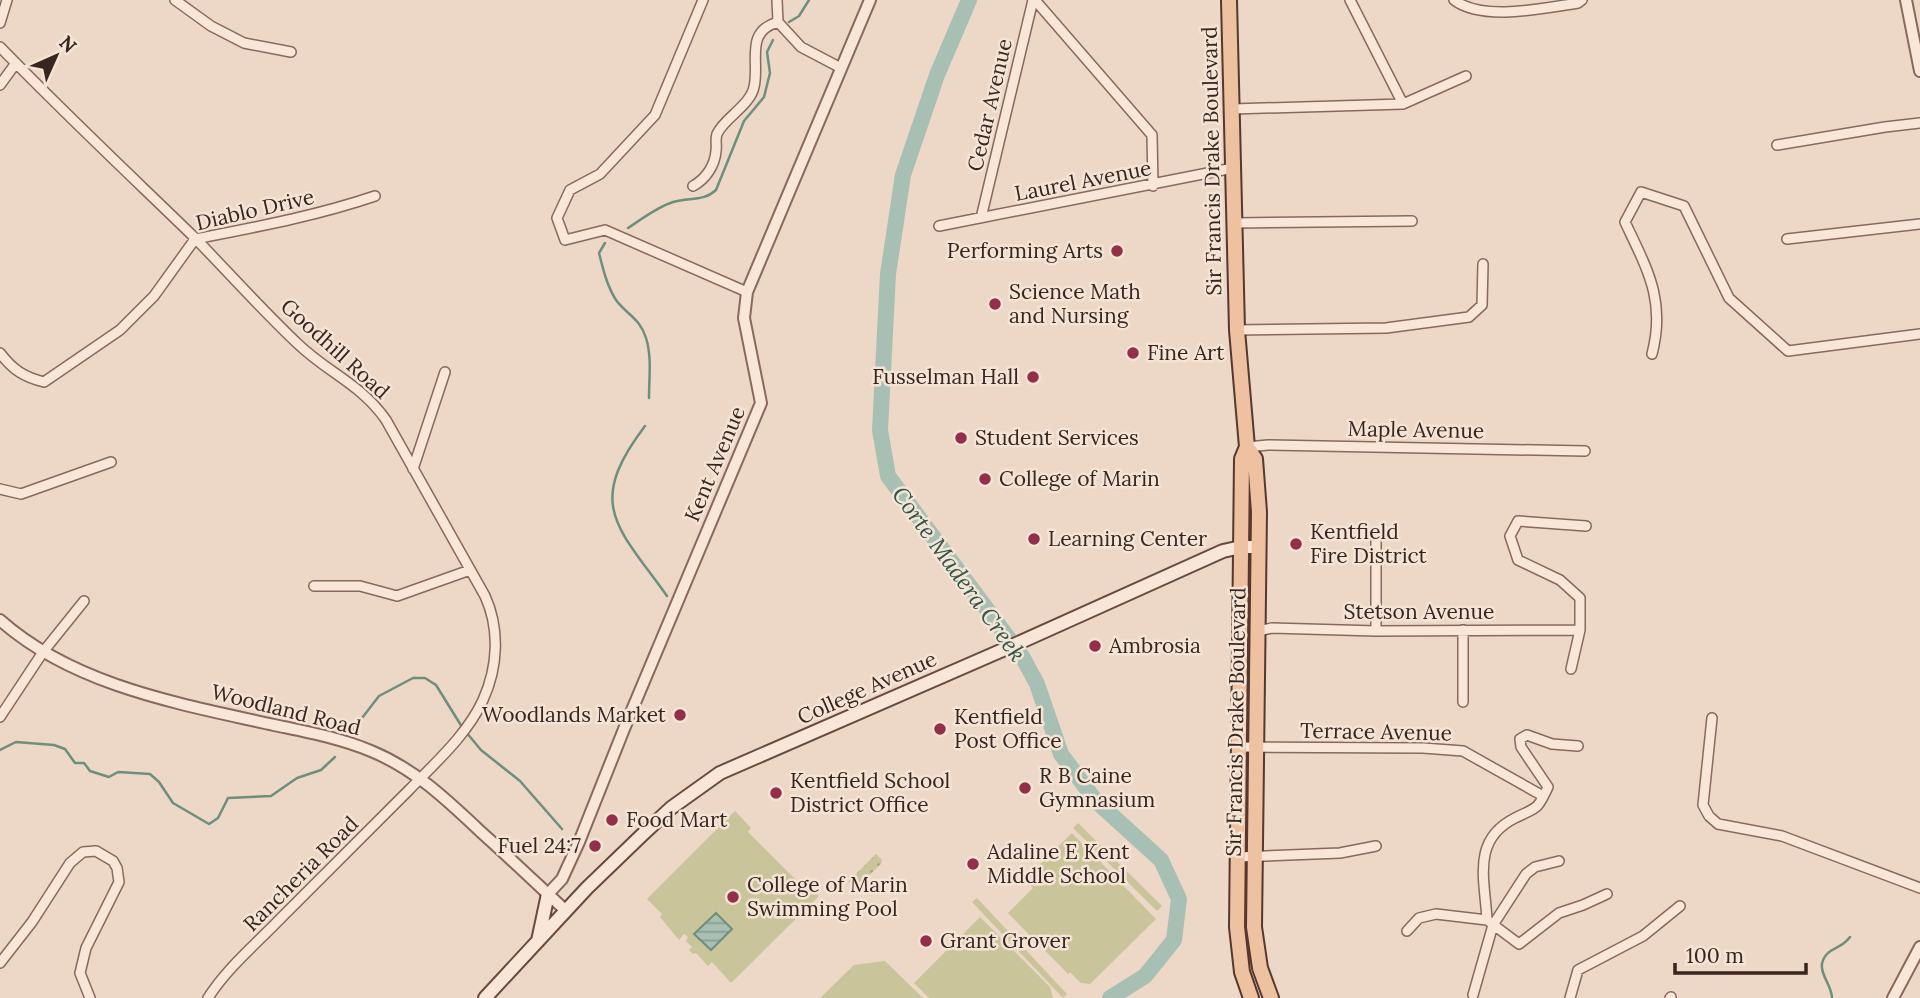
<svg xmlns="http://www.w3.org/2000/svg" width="1920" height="998" font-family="Lora,serif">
	<defs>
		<pattern id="grass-dots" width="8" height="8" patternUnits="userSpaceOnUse" patternTransform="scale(1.75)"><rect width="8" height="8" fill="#cac49a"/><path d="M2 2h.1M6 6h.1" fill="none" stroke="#aea884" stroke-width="1.8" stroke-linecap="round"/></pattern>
		<pattern id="water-rules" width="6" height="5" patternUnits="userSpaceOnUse" patternTransform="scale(1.75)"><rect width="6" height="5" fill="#a7c0b3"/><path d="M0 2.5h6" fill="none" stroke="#899c91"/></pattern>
	</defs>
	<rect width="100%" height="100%" fill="#edd7c6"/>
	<path fill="url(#grass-dots)" d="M876 854 882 860 881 864 860 884 857 885 848 882Z"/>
	<path fill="#cac49a" d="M735 811 751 828 748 832 799 883 802 880 819 896 731 983 712 962 708 966 696 953 693 954 689 950 692 947 686 941 688 937 684 934 679 940 660 917 662 914 647 899Z
		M1078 823 1162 906 1157 911 1073 828Z
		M1072 833 1156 919 1090 984 1081 983 1070 972 1068 974 1008 913 1033 888 1025 879Z
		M977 898 1067 994 1063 998 972 902Z
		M980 917 1050 987 1053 998H929L914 983Z
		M885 961 923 998H820L854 965Z"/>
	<path fill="url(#water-rules)" stroke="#6e8f7e" stroke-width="2" d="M716 913 732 929 711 950 694 934Z"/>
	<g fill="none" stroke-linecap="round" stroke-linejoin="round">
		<path stroke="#6e8f7e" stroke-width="2.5" d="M789 22 799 16 809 0
			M628 228C642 219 657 207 673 202 690 197 703 202 716 190L744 121 764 97 770 73 767 52 773 40
			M605 243 599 253C603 269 607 286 616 300 626 314 640 318 646 338 652 357 649 378 649 398
			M645 426C585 505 617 526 667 596
			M352 731 379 696 413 678H425L436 685 462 727
			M466 732 481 750 520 781 562 829
			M0 750 16 742 54 745 65 749 75 763H84L90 771 109 777 118 772 150 774 159 782 173 803 209 824 218 818 228 798 271 796 297 778 321 770 335 757
			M1832 998C1832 983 1813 969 1827 954 1833 947 1842 948 1850 937"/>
		<path stroke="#a7c0b3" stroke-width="16" d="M969 0 937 75 903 175 888 274 880 430 888 476 1023 658 1037 684 1061 754 1095 800 1161 860 1179 899 1174 940 1145 976 1110 998"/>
		<defs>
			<path id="minor" d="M175 0 211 26 244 43 291 52
				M703 0 655 115 600 174 570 190 557 218 565 240 605 230 747 292
				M777 0 778 22 801 47 841 68
				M1035 0 1152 135 1153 186
				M1350 0 1403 104
				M1454 0C1483 22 1544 8 1578 3L1582 0
				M0 23 7 0
				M0 47C63 112 129 174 194 237 229 273 262 310 298 344 328 373 361 384 386 420L485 596C500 629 498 667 483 700 467 735 435 763 409 790 366 833 323 876 280 919 256 944 227 968 208 998
				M0 85 16 63
				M1232 109 1403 104 1466 76
				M1777 145 1885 127 1920 123
				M693 186C706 179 715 165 716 151 717 146 715 139 717 134 723 119 750 106 754 87 760 61 744 32 778 22
				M981 218 1033 0
				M1235 223 1412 221
				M939 226 1233 168
				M1787 239 1920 224
				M1237 330 1386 328 1469 317 1482 305 1483 264
				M0 353C13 370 24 377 44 382L120 330 154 296 195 239C256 227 316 216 375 196
				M1652 354C1666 300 1647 269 1625 222L1641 192 1684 206 1729 298 1788 351 1920 334
				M1247 447 1268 445 1585 451
				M413 469 445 372
				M0 489 21 494 111 462
				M1376 536V631
				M314 586H360L397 596 470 570
				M1258 631 1272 628 1376 631 1580 630
				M1571 669 1580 630V598L1560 580 1518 560 1510 536 1518 521 1586 526
				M1463 702V630
				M0 717 43 652 84 601
				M1712 718 1703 805 1709 816 1718 824 1782 836 1920 888
				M1578 746 1552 744 1527 735 1520 739 1521 747 1548 787C1537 811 1537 807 1515 818 1471 840 1485 880 1487 920L1519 944 1559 913 1583 905 1607 894
				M1239 747 1423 748 1463 751 1543 796
				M1237 857 1340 853 1376 846
				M1407 931 1419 918 1436 914 1487 920
				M0 963 32 922 70 863 83 852 96 851 113 861 117 868 119 882 86 948 80 973 90 998
				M1473 995 1493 925 1526 874 1535 867 1559 861
				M1570 998 1578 970 1643 936 1680 906
				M1670 998 1671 997"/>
			<path id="tertiary" d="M1906 0 1920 71
				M0 620C74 686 181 704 274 725 307 732 340 738 371 751 415 769 447 800 481 832 510 858 538 885 566 911
				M548 894 562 879 579 842 624 729 761 403 744 318 747 292 870 0
				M1893 998 1920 947"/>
			<path id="secondary" d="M538 941 548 894
				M485 998 587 888 642 835 671 808 720 773 1005 649 1223 551 1241 547H1259"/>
			<path id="primary" d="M1229 0 1237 330 1247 447 1242 459 1237 927 1242 972 1251 998
				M1247 447 1255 459 1259 512 1254 927 1260 968 1271 998"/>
		</defs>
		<use href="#minor" stroke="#87695d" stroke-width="12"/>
		<use href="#tertiary" stroke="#87695d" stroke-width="14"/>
		<use href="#secondary" stroke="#694a40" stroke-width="16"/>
		<use href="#primary" stroke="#553830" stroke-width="18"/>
		<use href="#minor" stroke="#f8e7d9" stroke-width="9"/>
		<use href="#tertiary" stroke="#f8e7d9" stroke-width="10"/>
		<use href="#secondary" stroke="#f8e7d9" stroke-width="12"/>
		<use href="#primary" stroke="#eec2a0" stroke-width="14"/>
	</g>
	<g fill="#942f49" stroke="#f4e4d6" stroke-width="2.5">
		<circle cx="1117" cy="251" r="7"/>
		<circle cx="995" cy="304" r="7"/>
		<circle cx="1133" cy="353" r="7"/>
		<circle cx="1033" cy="377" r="7"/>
		<circle cx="961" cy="438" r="7"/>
		<circle cx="985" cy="479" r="7"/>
		<circle cx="1034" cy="539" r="7"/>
		<circle cx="1296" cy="544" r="7"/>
		<circle cx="1095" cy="646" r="7"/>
		<circle cx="680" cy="715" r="7"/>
		<circle cx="940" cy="729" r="7"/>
		<circle cx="1025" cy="788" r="7"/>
		<circle cx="776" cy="793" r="7"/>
		<circle cx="612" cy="820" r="7"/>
		<circle cx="595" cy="846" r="7"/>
		<circle cx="973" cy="864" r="7"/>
		<circle cx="733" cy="897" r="7"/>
		<circle cx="926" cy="941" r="7"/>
	</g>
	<g text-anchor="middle" stroke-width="5" stroke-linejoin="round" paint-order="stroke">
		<g font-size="21" fill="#382520" stroke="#f4e4d6">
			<text transform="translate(990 105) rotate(-77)" y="7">Cedar Avenue</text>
			<text transform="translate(1212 161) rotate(-91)" y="7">Sir Francis Drake Boulevard</text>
			<text transform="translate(1083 181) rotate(-11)" y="7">Laurel Avenue</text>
			<text transform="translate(255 210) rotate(-13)" y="7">Diablo Drive</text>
			<text transform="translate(335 349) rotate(42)" y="7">Goodhill Road</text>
			<text transform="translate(1416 430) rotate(1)" y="7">Maple Avenue</text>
			<text transform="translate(715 464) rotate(-67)" y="7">Kent Avenue</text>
			<text x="1419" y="619">Stetson Avenue</text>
			<text transform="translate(867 688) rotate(-24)" y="7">College Avenue</text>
			<text transform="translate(286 710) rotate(14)" y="7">Woodland Road</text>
			<text transform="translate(1236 722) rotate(-89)" y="7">Sir Francis Drake Boulevard</text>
			<text transform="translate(1376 732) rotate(1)" y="7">Terrace Avenue</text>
			<text transform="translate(301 874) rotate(-45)" y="7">Rancheria Road</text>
		</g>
		<g font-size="21" fill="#382520" stroke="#f4e4d6" text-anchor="start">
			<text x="1103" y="258" text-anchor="end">Performing Arts</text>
			<text x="1009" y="299">Science Math<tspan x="1009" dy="24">and Nursing</tspan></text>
			<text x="1147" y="360">Fine Art</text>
			<text x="1019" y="384" text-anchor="end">Fusselman Hall</text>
			<text x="975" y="445">Student Services</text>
			<text x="999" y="486">College of Marin</text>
			<text x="1310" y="539">Kentfield<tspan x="1310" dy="24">Fire District</tspan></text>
			<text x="1048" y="546">Learning Center</text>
			<text x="1109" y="653">Ambrosia</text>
			<text x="666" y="722" text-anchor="end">Woodlands Market</text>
			<text x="954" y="724">Kentfield<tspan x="954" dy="24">Post Office</tspan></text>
			<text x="1039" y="783">R B Caine<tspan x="1039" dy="24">Gymnasium</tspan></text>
			<text x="790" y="788">Kentfield School<tspan x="790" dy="24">District Office</tspan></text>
			<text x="626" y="827">Food Mart</text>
			<text x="581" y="853" text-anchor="end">Fuel 24:7</text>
			<text x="987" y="859">Adaline E Kent<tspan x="987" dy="24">Middle School</tspan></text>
			<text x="747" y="892">College of Marin<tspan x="747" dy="24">Swimming Pool</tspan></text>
			<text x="940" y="948">Grant Grover</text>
		</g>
		<g font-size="23" font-style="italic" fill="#30574b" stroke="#f4e4d6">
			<text transform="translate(959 574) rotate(54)" y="8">Corte Madera Creek</text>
		</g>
	</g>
	<g transform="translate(56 56) rotate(45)" stroke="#f4e4d6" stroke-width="5" paint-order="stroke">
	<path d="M0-5L12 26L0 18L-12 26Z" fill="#382520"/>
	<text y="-10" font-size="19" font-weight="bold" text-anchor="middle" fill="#382520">N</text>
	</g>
	<path d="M1675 963v10h131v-10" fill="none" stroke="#382520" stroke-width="3.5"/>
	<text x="1686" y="963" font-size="21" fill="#382520" stroke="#f4e4d6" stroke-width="5" paint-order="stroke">100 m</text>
</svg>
